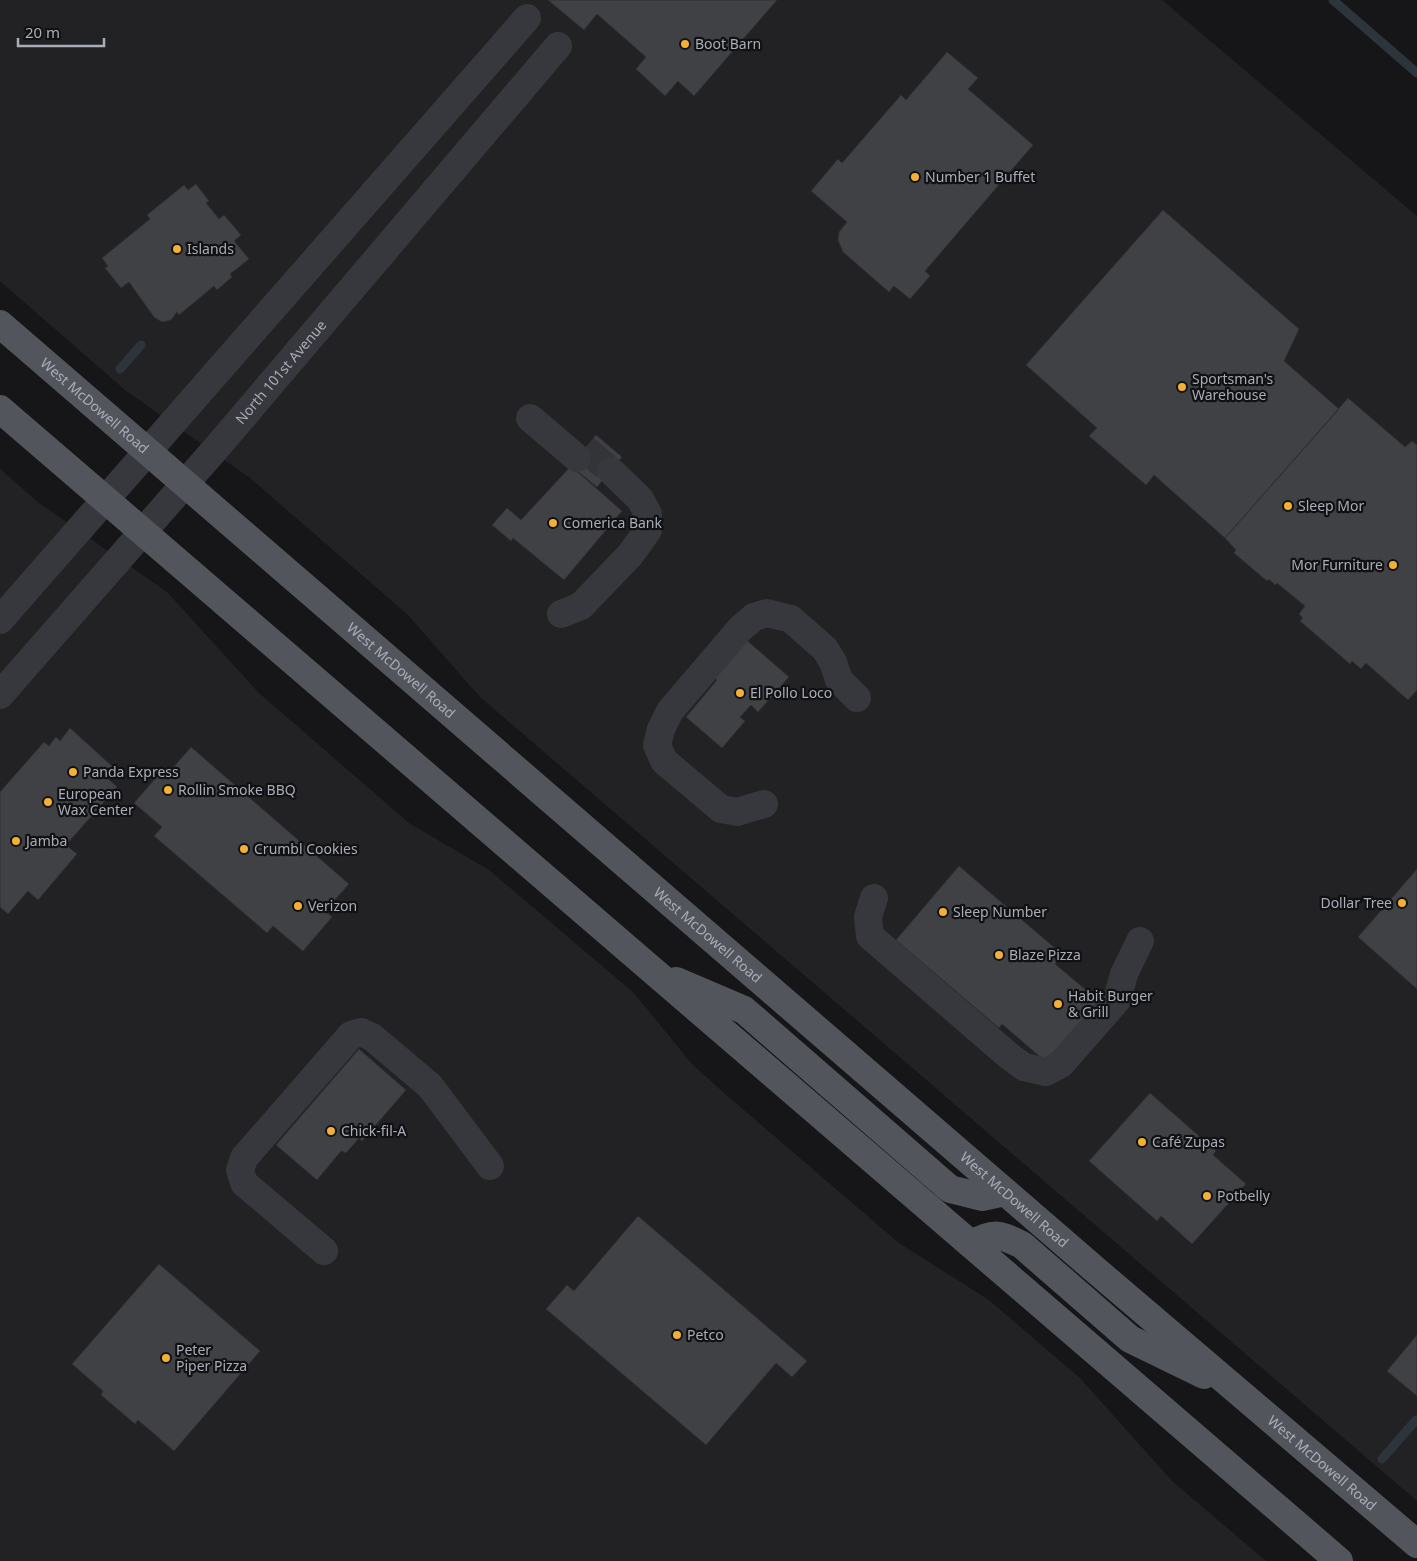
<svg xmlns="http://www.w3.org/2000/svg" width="1417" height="1561" font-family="'Noto Sans',sans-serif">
	<rect width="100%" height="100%" fill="#161618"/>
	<path fill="#222225" d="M0 0H1162L1417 216V1501L480 697 408 615 250 478 125 390 0 281Z
		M0 469 39 503 167 592 259 693 409 823 489 870 634 993 692 1064 723 1092 899 1243 989 1300 1080 1378 1172 1481 1266 1561H0Z"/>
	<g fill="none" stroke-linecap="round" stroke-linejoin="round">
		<path stroke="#2c353c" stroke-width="9" d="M1333 0 1417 73
			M120 369 141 345
			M1382 1459 1416 1420"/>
	</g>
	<path fill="#404145" stroke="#303034" d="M548 0H777L694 96 678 81 665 96 636 69 646 57 597 14 584 30Z
		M947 52 978 78 968 89 1033 145 925 271 930 276 910 299 894 286 889 292 843 252 838 240 839 232 847 222 811 191 838 159 842 163 901 95 906 100Z
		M196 184 209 201 206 203 219 219 224 215 241 235 234 241 249 259 230 274 232 277 217 290 214 286 179 315 177 312 171 320 162 322 154 317 129 282 121 288 105 268 108 266 102 258 150 219 147 215 184 185 188 190Z
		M1163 210 1299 329 1284 361 1339 409 1225 538 1154 475 1146 485 1089 436 1097 428 1026 365Z
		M1348 398 1405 447 1412 441 1417 445V690L1408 700 1366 663 1361 669 1352 661 1350 664 1300 621 1303 618 1299 614 1305 606 1277 583 1275 585 1269 579 1267 581 1234 553 1236 550 1225 538Z
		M596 435 622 457 597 487 571 466Z
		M571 466 622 511 564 580 513 538 511 541 492 525 507 508 521 520Z
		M744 638 789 677 758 712 751 705 740 717 745 721 722 748 686 717 717 680 712 675Z
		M70 728 113 767 105 776 117 787 66 845 77 854 38 900 28 891 8 914 0 907V792L44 742 49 746 56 737 60 741Z
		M191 747 349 884 325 911 332 917 303 951 273 926 267 933 154 836 162 827 134 803 161 772 166 776Z
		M959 866 1063 955 1055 964 1099 1001 1046 1062 1002 1024 999 1028 896 940Z
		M1417 869V989L1358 937Z
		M359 1049 406 1090 362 1141 359 1138 346 1153 341 1151 317 1180 276 1145Z
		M1150 1093 1216 1151 1213 1155 1246 1184 1192 1244 1161 1216 1157 1221 1089 1161Z
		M638 1216 807 1361 792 1377 776 1363 706 1445 546 1309 567 1285 574 1291Z
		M159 1264 260 1351 174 1451 138 1420 135 1424 101 1395 103 1391 72 1364Z
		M1417 1335V1396L1387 1371Z"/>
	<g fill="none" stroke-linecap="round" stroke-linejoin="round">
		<path stroke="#333438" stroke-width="28" stroke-dasharray="28 14" stroke-linecap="butt" d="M585 449 611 471"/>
		<g stroke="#37383d" stroke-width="28">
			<path d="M530 418 577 458"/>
			<path d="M561 614 581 606 630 555 648 530V514L640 499 611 471"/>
			<path d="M0 620 527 18"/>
			<path id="s1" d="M0 695 218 446 558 46"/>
			<path d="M764 804 737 812 721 809 664 761 657 745 661 729 670 711 740 629 754 617 767 613 791 619 825 649 833 662 839 680 857 698"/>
			<path d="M874 898 868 917 870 936 1009 1056 1024 1067 1046 1072 1061 1064 1117 1000 1124 974 1140 941"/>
			<path d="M324 1251 244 1183 240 1170 244 1158 351 1035 361 1032 372 1037 430 1086 490 1166"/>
		</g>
		<g stroke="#53555c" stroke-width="28">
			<path id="s2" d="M0 324 1106 1279 1417 1544"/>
			<path d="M0 409 1339 1561"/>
			<path d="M676 981 744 1010 950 1189 982 1197 1005 1192"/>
			<path d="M971 1244C996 1232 997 1233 1022 1245L1130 1339 1204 1375"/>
		</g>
	</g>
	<g fill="#f2b134" stroke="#111113" stroke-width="2">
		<circle cx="685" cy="44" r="5"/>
		<circle cx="915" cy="177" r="5"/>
		<circle cx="177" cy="249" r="5"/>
		<circle cx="1182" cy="387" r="5"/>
		<circle cx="1288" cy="506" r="5"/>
		<circle cx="553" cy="523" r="5"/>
		<circle cx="1393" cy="565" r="5"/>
		<circle cx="740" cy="693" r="5"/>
		<circle cx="73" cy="772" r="5"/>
		<circle cx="168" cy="790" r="5"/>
		<circle cx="48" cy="802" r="5"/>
		<circle cx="16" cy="841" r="5"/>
		<circle cx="244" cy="849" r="5"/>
		<circle cx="1402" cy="903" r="5"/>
		<circle cx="298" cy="906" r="5"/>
		<circle cx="943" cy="912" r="5"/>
		<circle cx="999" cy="955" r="5"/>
		<circle cx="1058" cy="1004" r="5"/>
		<circle cx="331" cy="1131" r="5"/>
		<circle cx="1142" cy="1142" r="5"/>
		<circle cx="1207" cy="1196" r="5"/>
		<circle cx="677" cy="1335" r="5"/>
		<circle cx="166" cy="1358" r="5"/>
	</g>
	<g text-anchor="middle" stroke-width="4.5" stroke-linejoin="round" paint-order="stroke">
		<g font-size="14" fill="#a8adb8" stroke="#111113" text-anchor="start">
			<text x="695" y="49">Boot Barn</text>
			<text x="925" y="182">Number 1 Buffet</text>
			<text x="187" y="254">Islands</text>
			<text x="1192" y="384">Sportsman's<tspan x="1192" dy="16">Warehouse</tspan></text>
			<text x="1298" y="511">Sleep Mor</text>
			<text x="563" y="528">Comerica Bank</text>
			<text x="1383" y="570" text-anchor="end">Mor Furniture</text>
			<text x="750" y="698">El Pollo Loco</text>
			<text x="83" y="777">Panda Express</text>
			<text x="178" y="795">Rollin Smoke BBQ</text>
			<text x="58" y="799">European<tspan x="58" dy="16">Wax Center</tspan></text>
			<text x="26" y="846">Jamba</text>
			<text x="254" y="854">Crumbl Cookies</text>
			<text x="1392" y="908" text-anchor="end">Dollar Tree</text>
			<text x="308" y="911">Verizon</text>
			<text x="953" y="917">Sleep Number</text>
			<text x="1009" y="960">Blaze Pizza</text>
			<text x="1068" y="1001">Habit Burger<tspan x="1068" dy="16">&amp; Grill</tspan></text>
			<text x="341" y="1136">Chick-fil-A</text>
			<text x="1152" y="1147">Café Zupas</text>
			<text x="1217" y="1201">Potbelly</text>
			<text x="687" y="1340">Petco</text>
			<text x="176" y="1355">Peter<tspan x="176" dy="16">Piper Pizza</tspan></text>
		</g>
		<g font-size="14" fill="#a8adb8" stroke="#111113">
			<text dy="5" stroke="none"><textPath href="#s1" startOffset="428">North 101st Avenue</textPath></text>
			<text dy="5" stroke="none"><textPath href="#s2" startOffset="125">West McDowell Road</textPath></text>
			<text dy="5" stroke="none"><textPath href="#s2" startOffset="530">West McDowell Road</textPath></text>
			<text dy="5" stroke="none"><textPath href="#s2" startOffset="935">West McDowell Road</textPath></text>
			<text dy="5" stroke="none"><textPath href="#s2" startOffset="1340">West McDowell Road</textPath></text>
			<text dy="5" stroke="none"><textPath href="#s2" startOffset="1745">West McDowell Road</textPath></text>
		</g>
	</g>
	<path d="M18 38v8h86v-8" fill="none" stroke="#a8adb8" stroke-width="2.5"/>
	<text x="25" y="38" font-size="15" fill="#a8adb8" stroke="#111113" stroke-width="4" paint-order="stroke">20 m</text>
</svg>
